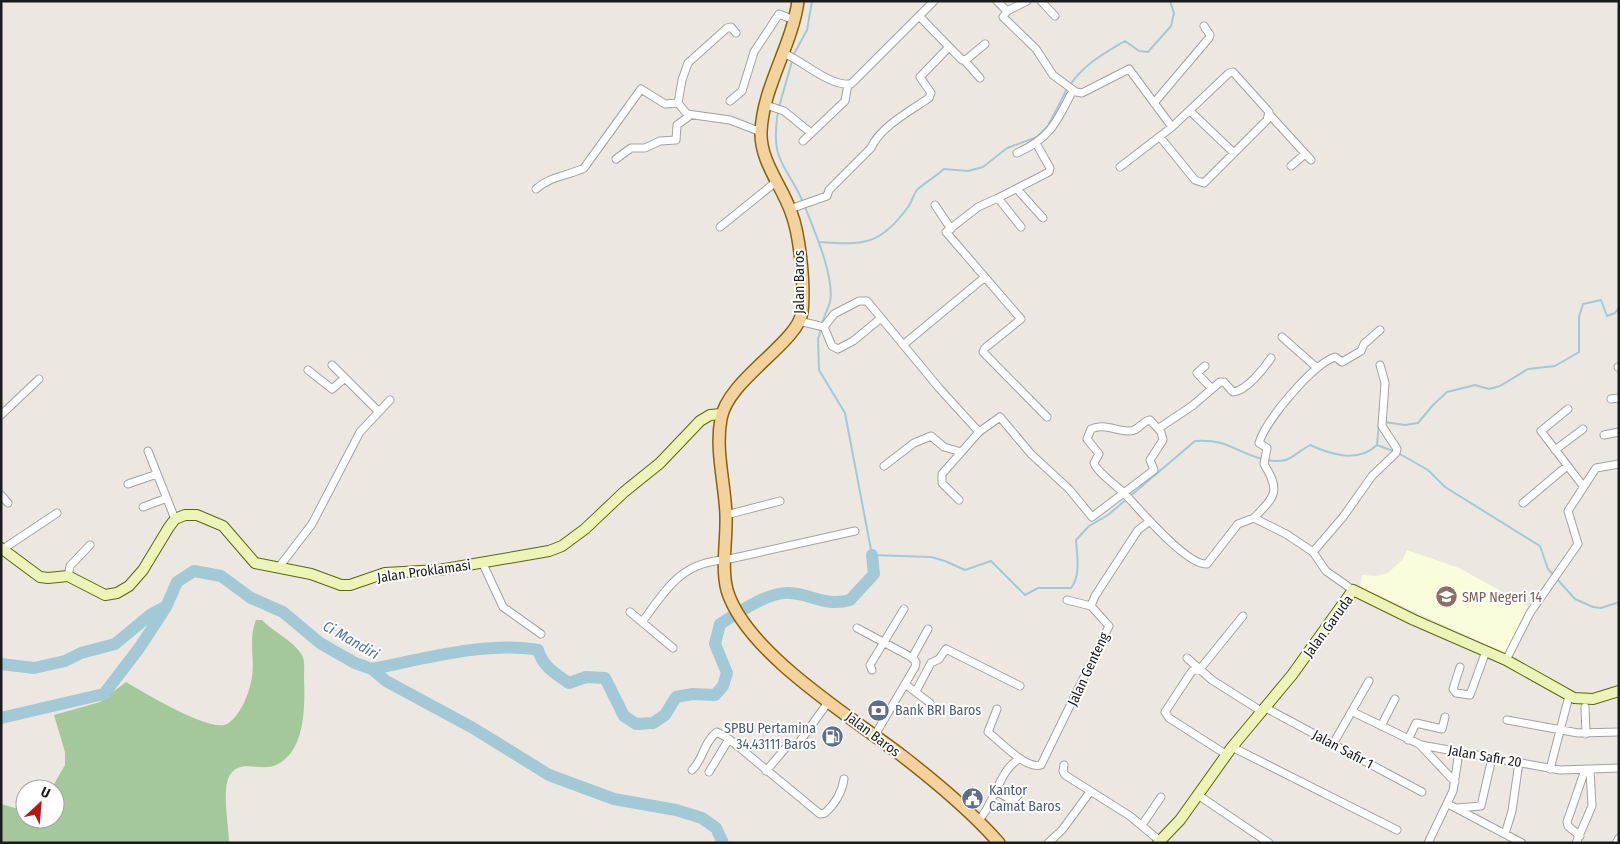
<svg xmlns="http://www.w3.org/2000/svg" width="1620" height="844" font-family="'Fira Sans Condensed',sans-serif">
	<rect width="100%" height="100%" fill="#ece8e1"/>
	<path fill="#fafcda" d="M1407 550 1459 568 1528 606 1507 654 1360 587 1362 575 1376 576 1388 573 1403 559Z"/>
	<path fill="#a4c899" d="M256 620H262C274 633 293 640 302 655 305 660 304 670 304 677 305 705 306 752 276 765 261 772 240 758 230 775 221 789 229 825 229 843H1V804L25 811V819H55L54 784 65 765V752L54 715 100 702 126 682C143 692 210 733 227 724 241 716 250 691 252 677 255 657 248 640 256 620Z"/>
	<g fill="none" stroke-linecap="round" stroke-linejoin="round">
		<path stroke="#a4c9d6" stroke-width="2" d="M1070 85C1084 64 1103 54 1125 41L1139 51 1148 52 1171 26 1174 13 1170 1
			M779 107 794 54 807 30 812 1
			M778 112C770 162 785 162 803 202
			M805 207C814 230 835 277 830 302 828 309 824 316 822 324
			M819 242C863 245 880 246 908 207 912 202 913 195 917 190 919 187 939 174 944 169L968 171 983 167 1007 148 1037 137 1048 126 1067 89
			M821 329 818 339 819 370 845 413 872 555 931 557 945 561 965 570 991 561 1025 595 1038 588H1071C1081 575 1077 556 1076 540L1089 526 1108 515 1195 441C1228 439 1233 451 1262 459
			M1384 422 1405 425 1418 423 1433 405 1447 392 1475 385 1489 389 1500 386 1528 369 1555 366 1579 352V317L1583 304 1601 300 1607 316 1615 313 1619 307
			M1377 445 1393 451
			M1398 453 1428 470 1445 487 1540 546 1548 569 1575 599 1593 607 1601 608 1619 602
			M1267 460C1290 464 1291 456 1310 445 1332 455 1358 463 1377 445L1379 422"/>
		<path stroke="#a4c9d6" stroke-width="12" d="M1 664 34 668 65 661 81 653 115 644 150 615 163 608
			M372 669C423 659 487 641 538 650 543 667 556 674 569 683L586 677 605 678 624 716 636 724 653 723 665 715 676 697 693 694 715 695 723 686 727 673 715 644 720 624C738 613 769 591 790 593 812 594 825 607 850 600L874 574 872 555
			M1 718 104 694 140 647 166 607 177 582 194 571 221 576 251 598 283 612 320 643 355 663 372 669 386 681 473 728 549 775 614 799 676 810 702 818 716 828 723 843"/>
		<defs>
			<path id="street" d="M997 1 1007 11
				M1027 1 1007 11 1003 17 1036 49 1053 75 1076 92 1082 93 1129 69 1172 127 1229 73 1233 72 1269 112 1267 120 1204 183 1195 180 1160 137
				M1041 1 1055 16
				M920 17 962 60 967 59 985 44
				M783 53C802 60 830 87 851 84L934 1
				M964 60 980 78
				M730 101 742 91 754 52 779 14 794 20
				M678 103 682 80 688 63 727 28 731 27 736 33
				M1154 103 1209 38 1210 35 1204 26
				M766 105 784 111 811 133
				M1190 111 1234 153
				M1270 115 1311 160
				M803 141 845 101 848 84
				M1017 153C1051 138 1057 121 1073 90
				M616 159 631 148H645L660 141 676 140 677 125 688 117 687 114
				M1291 166 1305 154
				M1120 167 1172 127
				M536 189C550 176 568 176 584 168L641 89 665 104 678 103 687 114 730 120 761 132
				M1017 189 1043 218
				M998 198 978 207 946 232 1021 319 985 348 983 352 1047 417
				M935 205 951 229
				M790 209 827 196 829 190 871 148C880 127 910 111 929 98L931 93 920 77 948 48
				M720 227 777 181
				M1021 227 998 198 1049 172 1050 168 1037 145
				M799 321 824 327 834 314 859 301H867L939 388 979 432 942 474V483L959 500
				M824 327 832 346 838 349 853 341 880 319
				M1282 337 1316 367
				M903 345 985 277
				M332 365 378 411
				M1205 366 1197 373 1212 389
				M1618 367H1619
				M308 370 332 389 345 378
				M1611 399 1619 398
				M1568 409 1541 431 1583 486
				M1 415 39 379
				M1159 428 1192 406 1220 382H1224L1233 392C1246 391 1264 369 1271 358
				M979 432 1000 417 1031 454 1069 489 1092 517 1154 470 1150 460 1163 440 1161 432 1150 420C1142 421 1138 432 1129 431 1116 431 1104 423 1091 429L1087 439 1099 454 1094 463C1096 471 1118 487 1125 494 1139 509 1187 566 1207 564L1238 524 1254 518 1286 534 1313 552 1326 571 1353 590
				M1604 435 1619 432
				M1555 450 1583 429
				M148 451 175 519
				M884 466 914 443 931 436 944 447 961 452
				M128 484 157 474
				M1 495 8 503
				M1523 503 1567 466
				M143 507 167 498
				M726 515 780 501
				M1254 518C1275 496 1281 492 1264 464L1267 448 1259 443C1266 420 1312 365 1335 357L1342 362 1361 351 1364 344 1380 330
				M3 549 57 513
				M1313 552 1343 517 1372 476 1396 453 1397 449 1382 426 1385 383 1380 365
				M482 562 503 607 541 634
				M279 567 312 524 360 432 390 400
				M68 576 70 566 90 545
				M1067 600 1091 606
				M1091 606 1095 596 1138 530 1150 521
				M630 612 673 648
				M642 622C666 590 681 562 725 560L855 531
				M857 628 911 657 916 662 915 667 875 735
				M912 658 928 629
				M1187 658 1212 680 1261 711
				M1506 660 1530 613 1578 544 1568 511 1596 468 1619 464
				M1460 667 1453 689 1456 693 1470 695 1486 651
				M872 670 870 665 904 609
				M905 684 930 703
				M916 691 931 663 939 659 946 649 1020 686
				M1264 707 1422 792
				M1585 707 1586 734
				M997 709 988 732C1000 741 1026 770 1041 765L1109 626 1091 606
				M1353 712 1421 745 1560 770 1619 768
				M1507 720 1578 733 1619 732
				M1381 726 1395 699
				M1408 740 1416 723 1442 729 1445 717
				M1333 744 1369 681
				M1421 746 1455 782
				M1232 747 1397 830
				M1227 755 1169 718 1165 712 1192 671 1200 669 1243 616
				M1064 765 1063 771 1065 775 1130 816 1160 841
				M1550 769 1569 696
				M692 770C703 760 704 741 717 732L729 739 820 814 825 813C835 804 842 792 844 779
				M766 771 789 744H798L829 701
				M709 772 729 739
				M996 791 1013 801 1020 793
				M1198 795 1269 843
				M1448 804 1522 843
				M1457 808 1481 806 1492 758
				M979 820C994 804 1000 769 1019 759
				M1142 825 1161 797
				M1505 834 1512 811 1519 762
				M1580 836 1568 826 1567 822 1585 770
				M1048 843 1062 830 1090 792
				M1428 843 1453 791 1459 752
				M1576 843 1592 806 1590 770
				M1616 843 1619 838"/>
			<path id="secondary" d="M1 548 40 577 48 578 68 576 105 595 117 593 129 586 143 570 169 527 175 519 185 515H197L223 526 255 563 311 574 341 585H350L385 573 439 570 549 551 562 546 585 529 624 492 660 463 700 421 710 415 722 414
				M1158 843 1180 820 1232 747 1292 675 1353 590 1414 620 1506 660 1574 698 1593 699 1619 691"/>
			<path id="primary" d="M798 1C792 46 763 86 761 132 760 161 782 186 791 212 800 235 805 286 802 312 799 342 727 380 721 419 715 450 725 484 726 515 727 539 721 567 727 590 745 652 851 717 901 755 936 782 970 810 999 843"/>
		</defs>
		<use href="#street" stroke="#a2a2a2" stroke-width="9"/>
		<use href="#secondary" stroke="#59670d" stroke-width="12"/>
		<use href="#primary" stroke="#86630b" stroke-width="14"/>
		<use href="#street" stroke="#fff" stroke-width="7"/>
		<use href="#secondary" stroke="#eef3b7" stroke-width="10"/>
		<use href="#primary" stroke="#f4d29e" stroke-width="11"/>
	</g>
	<defs>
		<symbol id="school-disc" viewBox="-11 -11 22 22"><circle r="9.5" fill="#8d6e63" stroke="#fff"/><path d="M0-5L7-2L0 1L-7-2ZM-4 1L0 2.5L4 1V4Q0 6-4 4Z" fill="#fff"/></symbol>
		<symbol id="bank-disc" viewBox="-11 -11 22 22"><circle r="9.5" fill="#5c6f8a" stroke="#fff"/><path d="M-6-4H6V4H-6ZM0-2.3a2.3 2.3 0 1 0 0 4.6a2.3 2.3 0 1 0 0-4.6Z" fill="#fff"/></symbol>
		<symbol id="fuel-disc" viewBox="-11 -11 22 22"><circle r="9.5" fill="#5c6f8a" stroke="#fff"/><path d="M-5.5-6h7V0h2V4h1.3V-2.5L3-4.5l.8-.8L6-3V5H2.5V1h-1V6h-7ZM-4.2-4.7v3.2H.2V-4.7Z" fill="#fff"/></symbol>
		<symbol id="civic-disc" viewBox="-11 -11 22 22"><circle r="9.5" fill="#5c6f8a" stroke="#fff"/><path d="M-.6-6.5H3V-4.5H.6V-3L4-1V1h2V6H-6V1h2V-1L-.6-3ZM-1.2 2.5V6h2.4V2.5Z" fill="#fff"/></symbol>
	</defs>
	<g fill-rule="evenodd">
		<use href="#school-disc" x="1434" y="584" width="25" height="25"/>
		<use href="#bank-disc" x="866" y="698" width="25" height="25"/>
		<use href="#fuel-disc" x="820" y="724" width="25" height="25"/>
		<use href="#civic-disc" x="960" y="786" width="25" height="25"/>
	</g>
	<g text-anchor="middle" stroke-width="4" stroke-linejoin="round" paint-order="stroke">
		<g font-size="14" fill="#1b1b1b" stroke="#fff">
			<text transform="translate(799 282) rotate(-90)" y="5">Jalan Baros</text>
			<text transform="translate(424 571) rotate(-8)" y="5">Jalan Proklamasi</text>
			<text transform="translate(1328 626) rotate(-54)" y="5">Jalan Garuda</text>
			<text transform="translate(1088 669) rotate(-65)" y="5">Jalan Genteng</text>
			<text transform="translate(873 734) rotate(37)" y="5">Jalan Baros</text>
			<text transform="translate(1343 749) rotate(28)" y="5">Jalan Safir 1</text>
			<text transform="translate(1485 756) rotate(10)" y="5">Jalan Safir 20</text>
		</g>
		<g font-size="14" fill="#785e54" stroke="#fff" text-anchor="start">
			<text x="1462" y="602">SMP Negeri 14</text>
		</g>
		<g font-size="14" fill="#4e5e75" stroke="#fff" text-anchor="start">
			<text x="895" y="715">Bank BRI Baros</text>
			<text x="816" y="733" text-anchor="end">SPBU Pertamina<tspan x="816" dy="16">34.43111 Baros</tspan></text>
			<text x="989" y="795">Kantor<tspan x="989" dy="16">Camat Baros</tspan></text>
		</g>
		<g font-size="15" font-style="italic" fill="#5075a2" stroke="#fff">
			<text transform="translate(351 640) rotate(30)" y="5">Ci Mandiri</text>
		</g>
	</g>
	<rect width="1620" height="844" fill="none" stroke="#1b1b1b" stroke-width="5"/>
	<g transform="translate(40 804) rotate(26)"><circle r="24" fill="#ffffff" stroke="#a4a4a4"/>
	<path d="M0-4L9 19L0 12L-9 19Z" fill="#b61710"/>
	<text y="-8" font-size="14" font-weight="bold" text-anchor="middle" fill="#1b1b1b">U</text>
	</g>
</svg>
